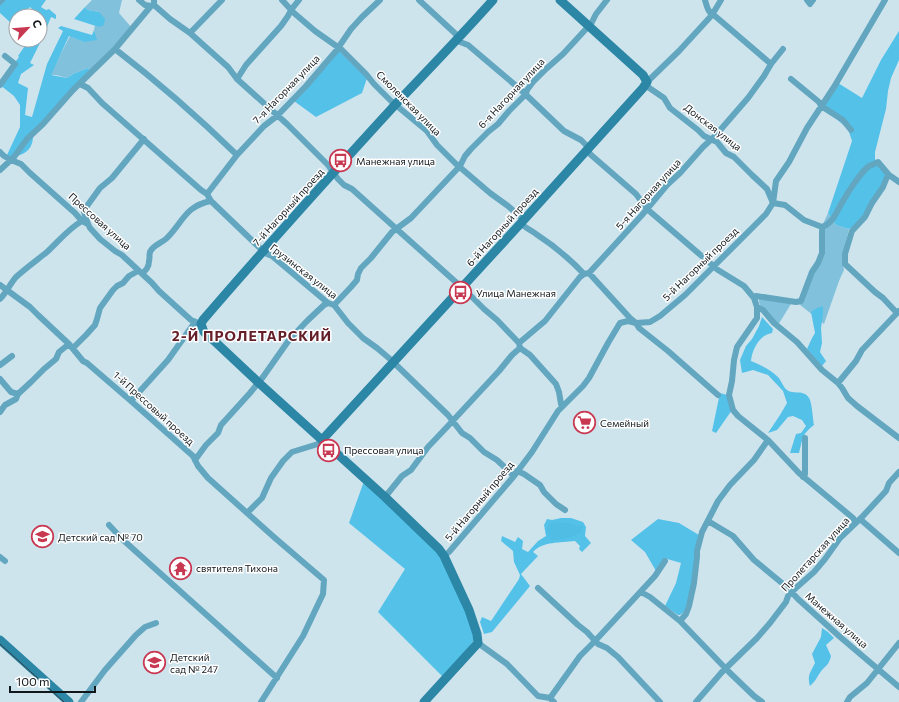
<svg xmlns="http://www.w3.org/2000/svg" width="899" height="702" font-family="Commissioner,sans-serif">
	<rect width="100%" height="100%" fill="#cee4ed"/>
	<path fill="#82c1db" d="M92 0H122L119 13 132 28 90 70 88 68 73 74 67 78 56 75H50L70 36 84 42 95 34 94 30 95 25 99 27V12L88 10 85 7Z
		M828 213 836 225 849 229 842 259 844 270 839 281 824 324 799 304 813 273 820 264 823 224Z
		M759 299 777 300 791 304 778 325C772 319 758 308 759 299Z"/>
	<path fill="#54c1e9" d="M5 0H46L41 7 46 10 49 9 56 15V19L51 17 42 39 30 63 34 65 21 74 18 83 28 88 25 115 32 117 47 64 63 31 58 28 61 26 92 35 94 30 97 40 84 42 69 36 51 75 67 78 73 74 88 68 90 70 33 136C33 151 23 155 10 158L7 155 20 127V105L14 96 0 85 13 65 19 57 18 56 29 40H40V26L44 20 30 7 21 16H16V22L13 25 0 13V4Z
		M85 7 88 10 99 12 105 19 104 25 99 27 74 19Z
		M899 31V60L891 78 888 91 886 109 875 152V159L877 164 885 173V176L881 186 857 225 849 229 836 225 828 213 852 141 848 129 825 109 824 105 838 83 862 98 881 60Z
		M339 51 367 78 362 93 316 117 294 101Z
		M823 306V315L821 328 822 343 820 352 826 361 822 366 807 349 812 338 815 333 811 312 815 309Z
		M762 317 773 329 772 333C759 335 752 350 751 361 760 365 770 369 778 377 781 380 783 387 787 390 793 395 804 389 809 398 812 402 813 420 814 425 801 435 803 439 799 453H790L796 434 801 433 806 426 802 420 793 416 788 417 777 430 768 433 780 415 787 403 783 391 768 375 753 370 742 373 740 360 746 346 752 339 759 326Z
		M720 393 727 395 732 410 716 433 712 431Z
		M364 481 436 550 468 612 474 635 473 642 443 677 378 612 405 569 349 523Z
		M561 518H571L583 522 586 527 585 536 591 543 582 552 579 549 580 546 575 541C560 543 543 541 533 552L538 556 521 574 530 586 492 632 484 634 480 622 482 617 491 621 519 579 520 575 514 562 513 551 501 541 502 536 515 542 518 537 523 541 522 549 528 552 538 541 546 536 544 525 547 519 552 520Z
		M658 519 679 523 699 535 691 593 684 612 680 615H678L665 606 676 583 681 563 664 558 656 571 645 552 631 540Z
		M822 628 828 632 834 638 826 645 831 656C829 664 827 665 822 670 817 676 817 680 810 686 807 676 810 673 815 663L812 654 821 637Z"/>
	<path fill="#4fbde4" d="M553 522 572 524 576 526H583L581 532C570 538 564 540 552 540 547 532 543 528 553 522Z"/>
	<g fill="none" stroke-linecap="round" stroke-linejoin="round">
		<path stroke="#63a6c0" stroke-width="6" d="M139 0 145 5 151 6
			M282 0 294 13 315 31 342 50 366 74 374 84 391 101 427 131 437 145 455 163 490 193 508 206 524 220
			M419 0 459 37
			M705 0C707 7 708 13 715 16L771 64
			M807 0 810 4 813 0
			M0 2 2 0
			M154 5 170 19 190 33 228 67 237 79 287 124 328 165 338 179 344 185 352 189 468 293 484 309 497 320 519 343 520 348 530 355 556 384 559 392 561 404 562 406
			M190 33 222 0
			M457 40 460 42 468 45 521 90 564 131 581 140 586 145 590 154 636 194 647 209 718 270 744 286 754 298 757 307V318L737 347 734 360 732 381 729 395 733 410 738 416 768 440 799 473 853 518 856 523
			M115 49C158 82 199 118 237 155
			M237 79 246 65 281 26 288 16 291 10 299 0
			M791 79 819 102 821 106 843 120 851 130
			M647 82 679 51 712 15 721 0
			M80 84 88 88 102 103 201 190 207 194 211 201 263 251 267 254 272 256 328 303 334 305 348 323 363 338 377 348 390 359 448 415 462 433 470 438 484 452 497 460 514 476
			M0 85 15 64 5 56
			M645 85 664 98 670 108 698 130 704 136 717 142 726 153 734 157 752 175 767 189 773 203 785 205 804 220 822 227
			M0 152 4 156 11 160 21 164 30 173 75 213 82 221 88 224 90 228 100 239 115 251 122 255 152 283 159 291 191 320 201 324
			M0 170 14 157 27 139 43 124 73 90 115 49 151 6 154 5V0
			M889 175 887 177 883 187 872 203 865 217 852 231 845 254V264L875 292 883 298 897 313
			M207 194 237 155 264 126 277 116 306 86 336 51 351 29 362 17 380 0
			M521 223C525 228 531 230 536 234 553 245 570 259 584 274
			M88 224 84 212 87 206 100 188 112 178 144 139
			M822 227C834 223 837 210 843 201 848 192 861 172 869 166 872 165 875 164 878 162L889 175 899 182
			M589 273 630 318 636 323 639 328 668 351 718 395
			M142 274C146 270 149 267 149 261 150 258 149 255 150 252 153 245 162 243 167 238 183 222 185 206 211 201
			M0 285 30 307 38 315 69 344 83 361 87 363 131 401 193 456 198 466 208 478 275 538 324 580 323 594 303 636 261 702
			M754 298 756 296 796 302 801 301 812 272 818 263 822 253V227
			M0 299C6 293 10 284 16 277 26 268 37 260 47 252 59 241 68 229 82 221
			M334 305 351 287 357 280 358 274 361 268 371 258 392 232 411 218 460 166 465 156 471 149 488 132 498 124 509 111 526 94 527 90 533 82 546 69 563 54 586 29 590 26 596 14 607 0
			M757 307 763 310 774 323 797 342 822 370 838 383 842 388 848 398 857 406 899 438
			M519 343 545 321 580 277 584 274 589 273 642 215 667 185 680 173 703 147 715 136 748 98 764 76 771 64 783 49
			M73 348 86 335 95 325 97 319 100 308 113 290 117 286 123 283 129 276 138 271
			M0 365 12 356
			M0 379 11 392 18 394
			M838 383 856 361 862 350 899 311
			M131 401 168 360 195 322
			M0 412 5 405 16 399 18 394 31 382 44 369 56 359 59 352 69 344
			M195 460 206 445 218 433 221 425 250 393 263 377 289 340 307 321 324 305 328 303
			M517 471 524 474 540 485 544 492 556 504 565 510
			M803 477 805 474V438
			M385 497 402 476 411 470 428 447 447 427 499 371 512 355 520 348
			M247 513 262 498 271 478 283 461 292 452 318 444 322 440
			M860 519 899 553
			M708 521 733 536 754 560 788 588 798 599 839 636 899 687
			M109 525 122 539 277 678
			M444 556 449 552 514 476 532 452 558 411 583 386 589 378 608 343 620 323 628 321 636 323 650 322 660 316 685 295 766 214 773 203 776 181 789 162 807 128 834 87 885 0
			M0 557 5 561
			M538 588 578 625 587 632 598 644 607 648 618 657 660 702
			M641 592 650 597 680 621 729 672 754 696 762 702
			M680 621 686 614 689 606 694 583 697 557V551L702 532 718 501 730 485 754 460 768 440
			M478 643 507 664 538 696 550 698 554 702
			M550 698 580 656 595 641 655 576 665 561
			M81 702 105 670 136 635 145 627 156 623
			M696 702 722 672 757 638 770 623 786 602 788 596 797 587 814 572 825 559 840 538 862 517 886 491 889 483 899 472
			M847 702 850 697 867 683 899 643"/>
		<path stroke="#2c86a5" stroke-width="9" d="M322 440 521 223 643 88 647 82 643 75 560 0
			M0 640 69 702
			M424 702 478 643 477 634 469 610 444 556 439 549 385 497 259 383 209 336 204 332 201 324 203 320C265 248 329 177 394 106 427 71 461 36 493 0"/>
		<path stroke="#343e43" stroke-width="1" d="M0 644 64 702"/>
	</g>
	<defs>
		<symbol id="bus-ring" viewBox="-11 -11 22 22"><circle r="9.5" fill="#fff" stroke="#c83851" stroke-width="1.5"/><path d="M-5-6H5V4H4V6H2V4H-2V6H-4V4H-5ZM-3.5-4V0h7V-4ZM-3.5 1.2v1.5H-2V1.2ZM2 1.2v1.5H3.5V1.2Z" fill="#c83851"/></symbol>
		<symbol id="supermarket-ring" viewBox="-11 -11 22 22"><circle r="9.5" fill="#fff" stroke="#c83851" stroke-width="1.5"/><path d="M-6-5.5h2.5l.6 2H6L4.5 2H-2.5L-4.4-4H-6ZM-1.5 3.2a1.3 1.3 0 1 0 .1 0ZM3 3.2a1.3 1.3 0 1 0 .1 0Z" fill="#c83851"/></symbol>
		<symbol id="school-ring" viewBox="-11 -11 22 22"><circle r="9.5" fill="#fff" stroke="#c83851" stroke-width="1.5"/><path d="M0-5L7-2L0 1L-7-2ZM-4 1L0 2.5L4 1V4Q0 6-4 4Z" fill="#c83851"/></symbol>
		<symbol id="temple-ring" viewBox="-11 -11 22 22"><circle r="9.5" fill="#fff" stroke="#c83851" stroke-width="1.5"/><path d="M0-6L5-2H3V0L6.5 2.5H4V6H1.5V3h-3V6H-4V2.5H-6.5L-3 0V-2H-5Z" fill="#c83851"/></symbol>
	</defs>
	<g fill-rule="evenodd">
		<use href="#bus-ring" x="328" y="148" width="25" height="25"/>
		<use href="#bus-ring" x="448" y="280" width="25" height="25"/>
		<use href="#supermarket-ring" x="572" y="410" width="25" height="25"/>
		<use href="#bus-ring" x="316" y="438" width="25" height="25"/>
		<use href="#school-ring" x="30" y="524" width="25" height="25"/>
		<use href="#temple-ring" x="168" y="556" width="25" height="25"/>
		<use href="#school-ring" x="142" y="650" width="25" height="25"/>
	</g>
	<g text-anchor="middle" stroke-width="3" stroke-linejoin="round" paint-order="stroke">
		<g font-size="10" fill="#11181c" stroke="#fff">
			<text transform="translate(286 89) rotate(-46)" y="4">7-я Нагорная улица</text>
			<text transform="translate(511 93) rotate(-47)" y="4">6-я Нагорная улица</text>
			<text transform="translate(409 103) rotate(45)" y="4">Смоленская улица</text>
			<text transform="translate(713 127) rotate(38)" y="4">Донская улица</text>
			<text transform="translate(648 194) rotate(-48)" y="4">5-я Нагорная улица</text>
			<text transform="translate(288 207) rotate(-48)" y="4">7-й Нагорный проезд</text>
			<text transform="translate(100 221) rotate(42)" y="4">Прессовая улица</text>
			<text transform="translate(502 227) rotate(-48)" y="4">6-й Нагорный проезд</text>
			<text transform="translate(700 264) rotate(-44)" y="4">5-й Нагорный проезд</text>
			<text transform="translate(304 271) rotate(38)" y="4">Грузинская улица</text>
			<text transform="translate(154 408) rotate(42)" y="4">1-й Прессовый проезд</text>
			<text transform="translate(479 501) rotate(-50)" y="4">5-й Нагорный проезд</text>
			<text transform="translate(815 554) rotate(-48)" y="4">Пролетарская улица</text>
			<text transform="translate(837 620) rotate(41)" y="4">Манежная улица</text>
		</g>
		<g font-size="10" fill="#11181c" stroke="#fff" text-anchor="start">
			<text x="356" y="165">Манежная улица</text>
			<text x="476" y="297">Улица Манежная</text>
			<text x="600" y="427">Семейный</text>
			<text x="344" y="454">Прессовая улица</text>
			<text x="58" y="541">Детский сад № 70</text>
			<text x="196" y="572">святителя Тихона</text>
			<text x="170" y="661">Детский<tspan x="170" dy="12">сад № 247</tspan></text>
		</g>
		<g font-size="14" font-weight="bold" letter-spacing="1" fill="#641f29" stroke="#fff">
			<text x="252" y="341">2-Й ПРОЛЕТАРСКИЙ</text>
		</g>
	</g>
	<g transform="translate(28 28) rotate(64)"><circle r="19" fill="#ffffff" stroke="#a0a3a4"/>
	<path d="M0-3L7 15L0 10L-7 15Z" fill="#c83851"/>
	<text y="-6" font-size="11" font-weight="bold" text-anchor="middle" fill="#11181c">С</text>
	</g>
	<path d="M10 686v6h85v-6" fill="none" stroke="#11181c" stroke-width="2"/>
	<text x="16" y="686" font-size="12" fill="#11181c" stroke="#ffffff" stroke-width="3" paint-order="stroke">100 m</text>
</svg>
